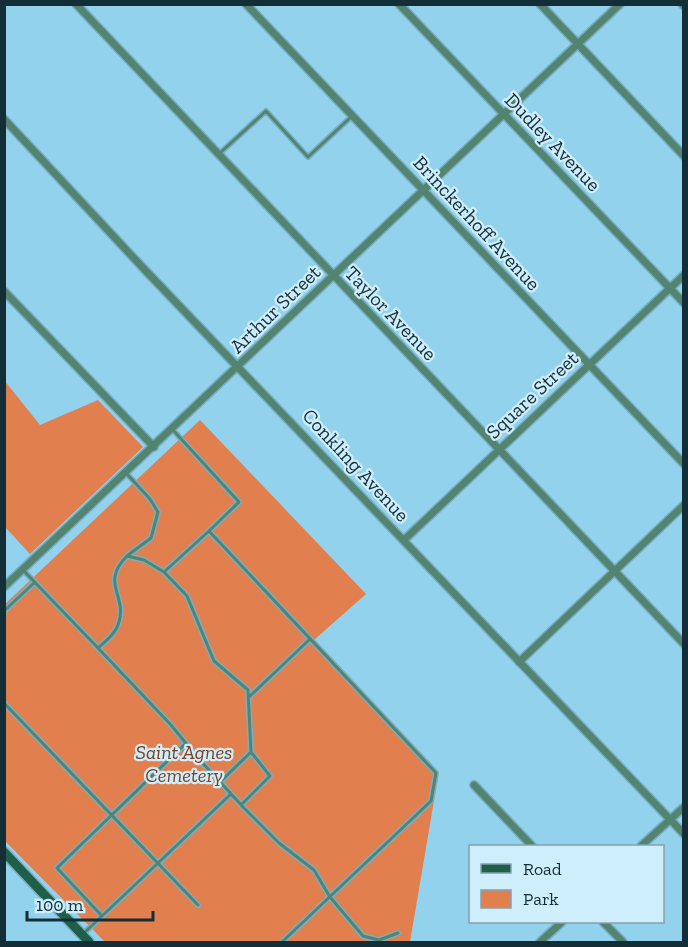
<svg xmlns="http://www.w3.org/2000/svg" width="688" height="947" font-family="'Zilla Slab',serif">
	<rect width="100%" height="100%" fill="#93d2ec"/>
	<path fill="#e27f4f" d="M4 380 40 425 98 400 143 447 30 554 5 527Z
		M200 420 366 594 314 640 438 777 410 942H105L5 841 4 605Z"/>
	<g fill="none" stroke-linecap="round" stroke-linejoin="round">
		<defs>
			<path id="lane" d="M220 153 266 111 308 157 351 117
				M172 429 239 502 209 531
				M126 473 150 499 158 512 151 538 128 555
				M23 570 98 648C106 641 116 633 119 622 127 595 100 583 127 556L144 560 164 572 209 531 436 773 431 801 282 942
				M164 572 187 596 214 661 248 690 251 752 220 782
				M4 611 35 582
				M98 648 171 725 198 758 244 808 279 843 314 870 330 897 363 936 379 940 398 933
				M250 696 310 639
				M4 703 198 905
				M241 805 270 776 251 752
				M102 916 57 868 185 744
				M83 934 231 794"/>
			<path id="street" d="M76 4 684 644
				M246 4 684 464
				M399 4 684 303
				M540 4 684 156
				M682 4 684 6
				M4 119 145 270 684 834
				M4 291 154 447
				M404 540 684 275
				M4 587 620 4
				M519 662 684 505
				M474 785 532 846
				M641 846 684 807
				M603 922 623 942
				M540 942 562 922"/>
			<path id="secondary" d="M4 852 89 942"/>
		</defs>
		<use href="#lane" stroke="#77aec4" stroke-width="6"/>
		<use href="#street" stroke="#77aec4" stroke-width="10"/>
		<use href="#secondary" stroke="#77aec4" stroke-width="12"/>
		<use href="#lane" stroke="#53846f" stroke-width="3"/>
		<use href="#street" stroke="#53846f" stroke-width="7"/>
		<use href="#secondary" stroke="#1f5f48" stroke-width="9"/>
	</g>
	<g text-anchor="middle" stroke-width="4.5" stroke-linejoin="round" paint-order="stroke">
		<g font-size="20" fill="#142e38" stroke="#cfeefb">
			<text transform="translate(553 142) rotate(46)" y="7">Dudley Avenue</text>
			<text transform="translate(477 223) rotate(47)" y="7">Brinckerhoff Avenue</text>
			<text transform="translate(275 309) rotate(-44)" y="7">Arthur Street</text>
			<text transform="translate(391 313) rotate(46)" y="7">Taylor Avenue</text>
			<text transform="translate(532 395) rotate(-43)" y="7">Square Street</text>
			<text transform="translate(356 465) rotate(47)" y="7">Conkling Avenue</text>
		</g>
		<g font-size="20" font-style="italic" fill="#7f3d1c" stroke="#cfeefb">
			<text x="184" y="759">Saint Agnes<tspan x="184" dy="23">Cemetery</tspan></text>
		</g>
	</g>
	<rect width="688" height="947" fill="none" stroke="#142e38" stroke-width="12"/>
	<rect x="469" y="845" width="195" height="78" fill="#cfeefb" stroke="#84a1ad" stroke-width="1.5"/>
	<rect x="481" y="864" width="30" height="9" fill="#1f5f48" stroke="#84a1ad" stroke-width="1.5"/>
	<text x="523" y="875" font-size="18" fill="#142e38">Road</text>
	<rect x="481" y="890" width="30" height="18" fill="#e27f4f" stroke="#84a1ad" stroke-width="1.5"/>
	<text x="523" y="905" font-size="18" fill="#142e38">Park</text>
	<path d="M27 911v9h126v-9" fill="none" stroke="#142e38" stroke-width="3"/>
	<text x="36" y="911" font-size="18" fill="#142e38" stroke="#cfeefb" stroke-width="4.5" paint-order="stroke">100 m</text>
</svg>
